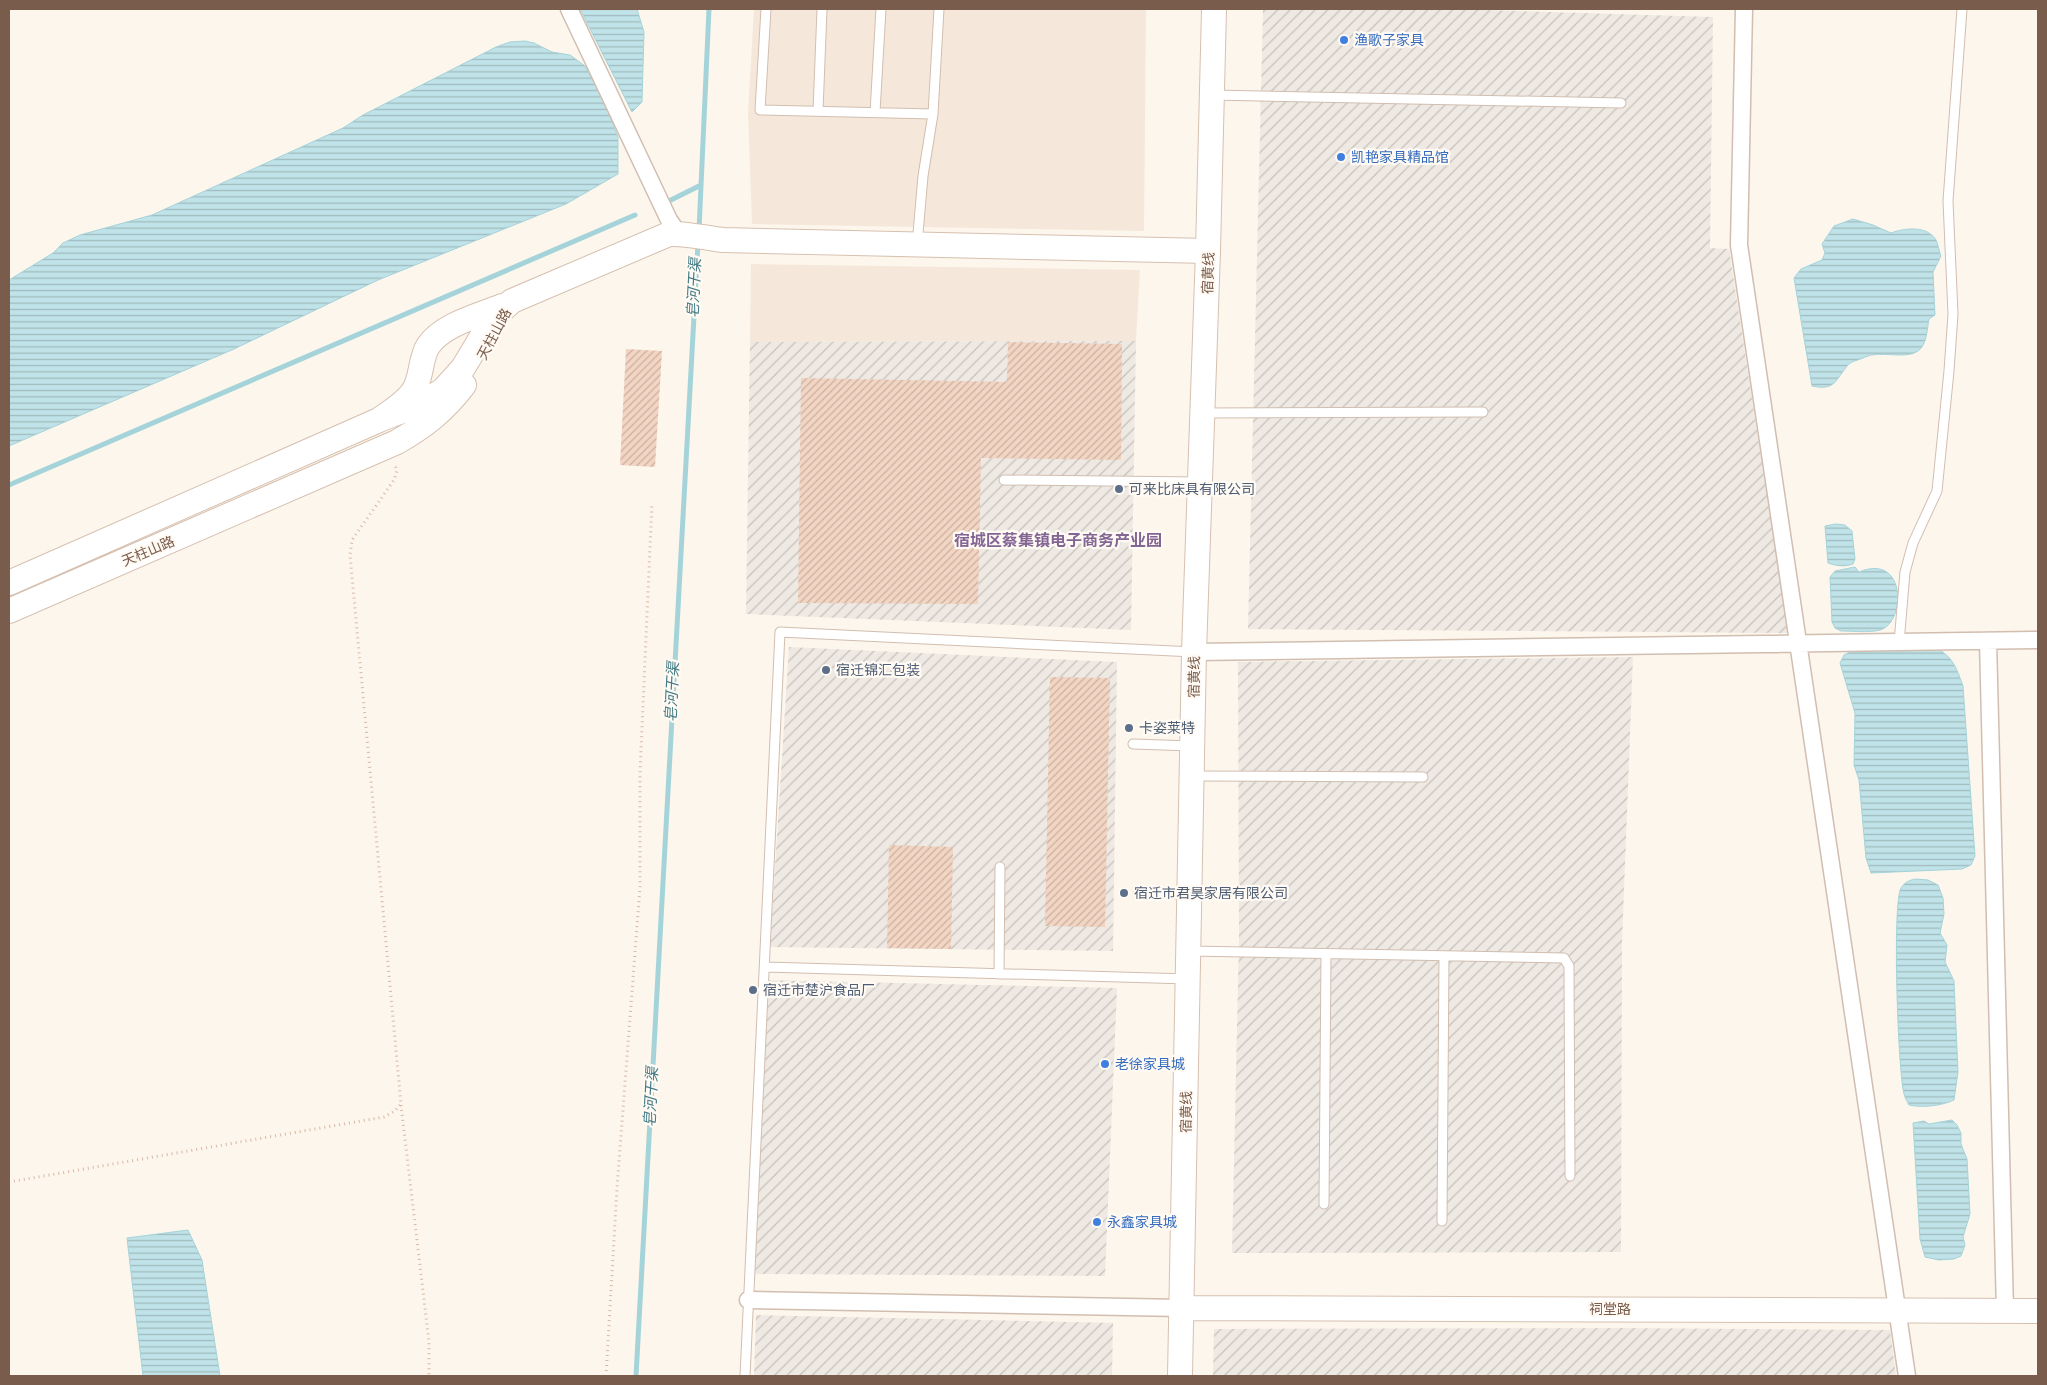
<svg xmlns="http://www.w3.org/2000/svg" width="2047" height="1385" font-family="'Noto Sans','Noto Sans SC',sans-serif">
	<defs>
		<pattern id="industrial-furrows" width="10" height="10" patternUnits="userSpaceOnUse" patternTransform="scale(1.25)"><rect width="10" height="10" fill="#efe9e4"/><path d="M-1 1l2-2M0 10L10 0M9 11l2-2" fill="none" stroke="#c7c0bb"/></pattern>
		<pattern id="water-rules" width="6" height="5" patternUnits="userSpaceOnUse" patternTransform="scale(1.25)"><rect width="6" height="5" fill="#bfe3e8"/><path d="M0 2.5h6" fill="none" stroke="#a0bbbe"/></pattern>
		<pattern id="building-hatch" width="6" height="6" patternUnits="userSpaceOnUse" patternTransform="scale(1.25)"><rect width="6" height="6" fill="#f3d5c3"/><path d="M-1 1l2-2M0 6l6-6M5 7l2-2" fill="none" stroke="#cab0a1"/></pattern>
	</defs>
	<rect width="100%" height="100%" fill="#fdf6ec"/>
	<path fill="#f5e8da" d="M754 9H1146L1144 231 752 224 748 112Z
		M751 264 1140 270 1136 341 750 342Z"/>
	<path fill="url(#industrial-furrows)" d="M1263 9H1454L1713 17 1710 248 1729 249 1788 633 1248 629Z
		M1136 341 1131 630 746 614 750 342Z
		M789 647 1117 662 1113 951 770 947Z
		M1633 657 1622 942 1621 1252 1232 1253 1239 938 1238 662Z
		M765 980 1117 988 1105 1276 755 1274Z
		M756 1315 1113 1323 1112 1376H754Z
		M1621 1328 1890 1330 1896 1376H1213L1214 1329Z"/>
	<path fill="url(#water-rules)" stroke="#a5d3da" d="M580 9H637L644 32 642 102 632 112Z
		M525 41 534 43 552 52 570 55 585 66 603 98 618 137V174L566 204 378 280 234 349 9 446V280L53 253 63 243 80 235 152 215 343 128 363 115 496 47 510 42Z
		M1853 219 1873 225 1891 233C1904 228 1927 225 1936 240 1938 244 1939 251 1941 256L1933 272 1935 315 1929 319C1927 329 1927 345 1918 351 1906 360 1879 350 1865 357 1860 360 1851 361 1848 365 1835 380 1836 391 1812 386L1794 278 1801 269 1822 260 1825 253 1822 244 1834 226Z
		M1836 524 1845 525 1852 531 1855 559 1853 564C1844 567 1837 566 1828 563L1825 526Z
		M1855 567 1859 572C1907 552 1906 623 1880 630 1868 633 1853 631 1841 631L1835 628 1832 622 1830 577 1835 571Z
		M1938 649C1954 658 1957 670 1963 686L1975 856 1971 865 1962 869 1871 873 1866 858 1859 780 1854 765 1855 713 1840 663 1844 655 1852 651Z
		M1916 879 1928 880 1938 885 1943 898 1944 914 1940 933 1947 945 1945 962 1954 981 1958 1072 1954 1100C1941 1106 1922 1108 1909 1105 1907 1101 1905 1098 1904 1094 1898 1071 1892 904 1901 888 1905 882 1909 880 1916 879Z
		M1952 1120 1957 1125 1961 1133V1144L1967 1159 1970 1214 1963 1237 1965 1245 1961 1256 1954 1259 1939 1260 1925 1257 1920 1239 1913 1123 1924 1121 1929 1124Z
		M188 1230 202 1260 220 1376H143L127 1238Z"/>
	<g fill="none" stroke-linecap="round" stroke-linejoin="round">
		<path stroke="#a5d3da" stroke-width="5" d="M669 201 701 185
			M699 230 709 9
			M9 485 635 215
			M636 1376 698 243"/>
	</g>
	<path fill="url(#building-hatch)" d="M1008 342 1122 344 1121 460 981 458 978 604 798 603 801 378 1007 382Z
		M626 349 662 351 655 467 620 465Z
		M1050 677 1110 678 1105 927 1045 926Z
		M889 845 953 847 951 949 887 948Z"/>
	<g fill="none" stroke-linecap="round" stroke-linejoin="round">
		<defs>
			<path id="lane" d="M766 9 760 110 933 114
				M1212 95 1621 103
				M818 111 822 9
				M875 112 881 9
				M917 245 923 176 933 114 939 9
				M1203 413 1483 412
				M1004 480 1200 482
				M1899 643 1905 572 1913 543 1937 491 1949 371 1953 314 1948 201 1962 9
				M1133 744 1192 746
				M1192 776 1423 777
				M1138 893 1190 894
				M1189 951 1564 958 1569 966 1570 1176
				M765 967 1188 979
				M999 974 1000 867
				M1324 1204 1326 954
				M1442 1221 1444 956
				M745 1376 780 632 1194 652"/>
			<path id="street" d="M569 9 669 220 678 233
				M1744 9 1739 245 1907 1376
				M1988 641 2005 1311
				M1194 652 2038 640
				M748 1300 1182 1308"/>
			<path id="secondary" d="M379 420 422 403 443 390 463 368 493 318 512 301 669 234C683 233 708 238 723 240L1208 251
				M9 583 379 420C391 411 406 403 414 390 422 377 420 359 428 346 443 324 478 316 502 306
				M9 611 397 442C425 426 444 411 464 385
				M1182 1308 2038 1311
				M1180 1376 1194 652 1208 251 1214 9"/>
		</defs>
		<use href="#lane" stroke="#d1beb0" stroke-width="11"/>
		<use href="#street" stroke="#d1beb0" stroke-width="19"/>
		<use href="#secondary" stroke="#d6c0b0" stroke-width="26"/>
		<path stroke="#d9b8a5" stroke-width="3" stroke-dasharray="1 4" stroke-linecap="butt" d="M401 1105 429 1342V1376
			M9 1182 384 1117 395 1111 401 1104 350 555 352 540 394 480 397 471 395 465
			M606 1376 617 1188 640 887V773L652 503"/>
		<use href="#lane" stroke="#fff" stroke-width="9"/>
		<use href="#street" stroke="#fff" stroke-width="16"/>
		<use href="#secondary" stroke="#fff" stroke-width="24"/>
	</g>
	<g fill="#3f7fe0" stroke="#fffaf3" stroke-width="2">
		<circle cx="1344" cy="40" r="5"/>
		<circle cx="1341" cy="157" r="5"/>
		<circle cx="1105" cy="1064" r="5"/>
		<circle cx="1097" cy="1222" r="5"/>
	</g>
	<g fill="#5c6f8a" stroke="#fffaf3" stroke-width="2">
		<circle cx="1119" cy="489" r="5"/>
		<circle cx="826" cy="670" r="5"/>
		<circle cx="1129" cy="728" r="5"/>
		<circle cx="1124" cy="893" r="5"/>
		<circle cx="753" cy="990" r="5"/>
	</g>
	<g text-anchor="middle" stroke-width="4.5" stroke-linejoin="round" paint-order="stroke">
		<g font-size="14" fill="#366cbe" stroke="#fffaf3" text-anchor="start">
			<text x="1354" y="45">渔歌子家具</text>
			<text x="1351" y="162">凯艳家具精品馆</text>
			<text x="1115" y="1069">老徐家具城</text>
			<text x="1107" y="1227">永鑫家具城</text>
		</g>
		<g font-size="14" fill="#7a5c4d" stroke="#fffaf3">
			<text transform="translate(1208 273) rotate(-88)" y="5">宿黄线</text>
			<text transform="translate(494 334) rotate(-62)" y="5">天柱山路</text>
			<text transform="translate(148 551) rotate(-23)" y="5">天柱山路</text>
			<text transform="translate(1194 677) rotate(-89)" y="5">宿黄线</text>
			<text transform="translate(1186 1112) rotate(-89)" y="5">宿黄线</text>
			<text x="1610" y="1314">祠堂路</text>
		</g>
		<g font-size="14" fill="#4e5e75" stroke="#fffaf3" text-anchor="start">
			<text x="1129" y="494">可来比床具有限公司</text>
			<text x="836" y="675">宿迁锦汇包装</text>
			<text x="1139" y="733">卡姿莱特</text>
			<text x="1134" y="898">宿迁市君昊家居有限公司</text>
			<text x="763" y="995">宿迁市楚沪食品厂</text>
		</g>
		<g font-size="15" font-style="italic" fill="#437c86" stroke="#fffaf3">
			<text transform="translate(694 288) rotate(-87)" y="5">皂河干渠</text>
			<text transform="translate(672 692) rotate(-87)" y="5">皂河干渠</text>
			<text transform="translate(651 1097) rotate(-87)" y="5">皂河干渠</text>
		</g>
		<g font-size="16" font-weight="bold" fill="#846695" stroke="#fffaf3">
			<text x="1058" y="546">宿城区蔡集镇电子商务产业园</text>
		</g>
	</g>
	<rect width="2047" height="1385" fill="none" stroke="#7a5c4d" stroke-width="20"/>
</svg>
